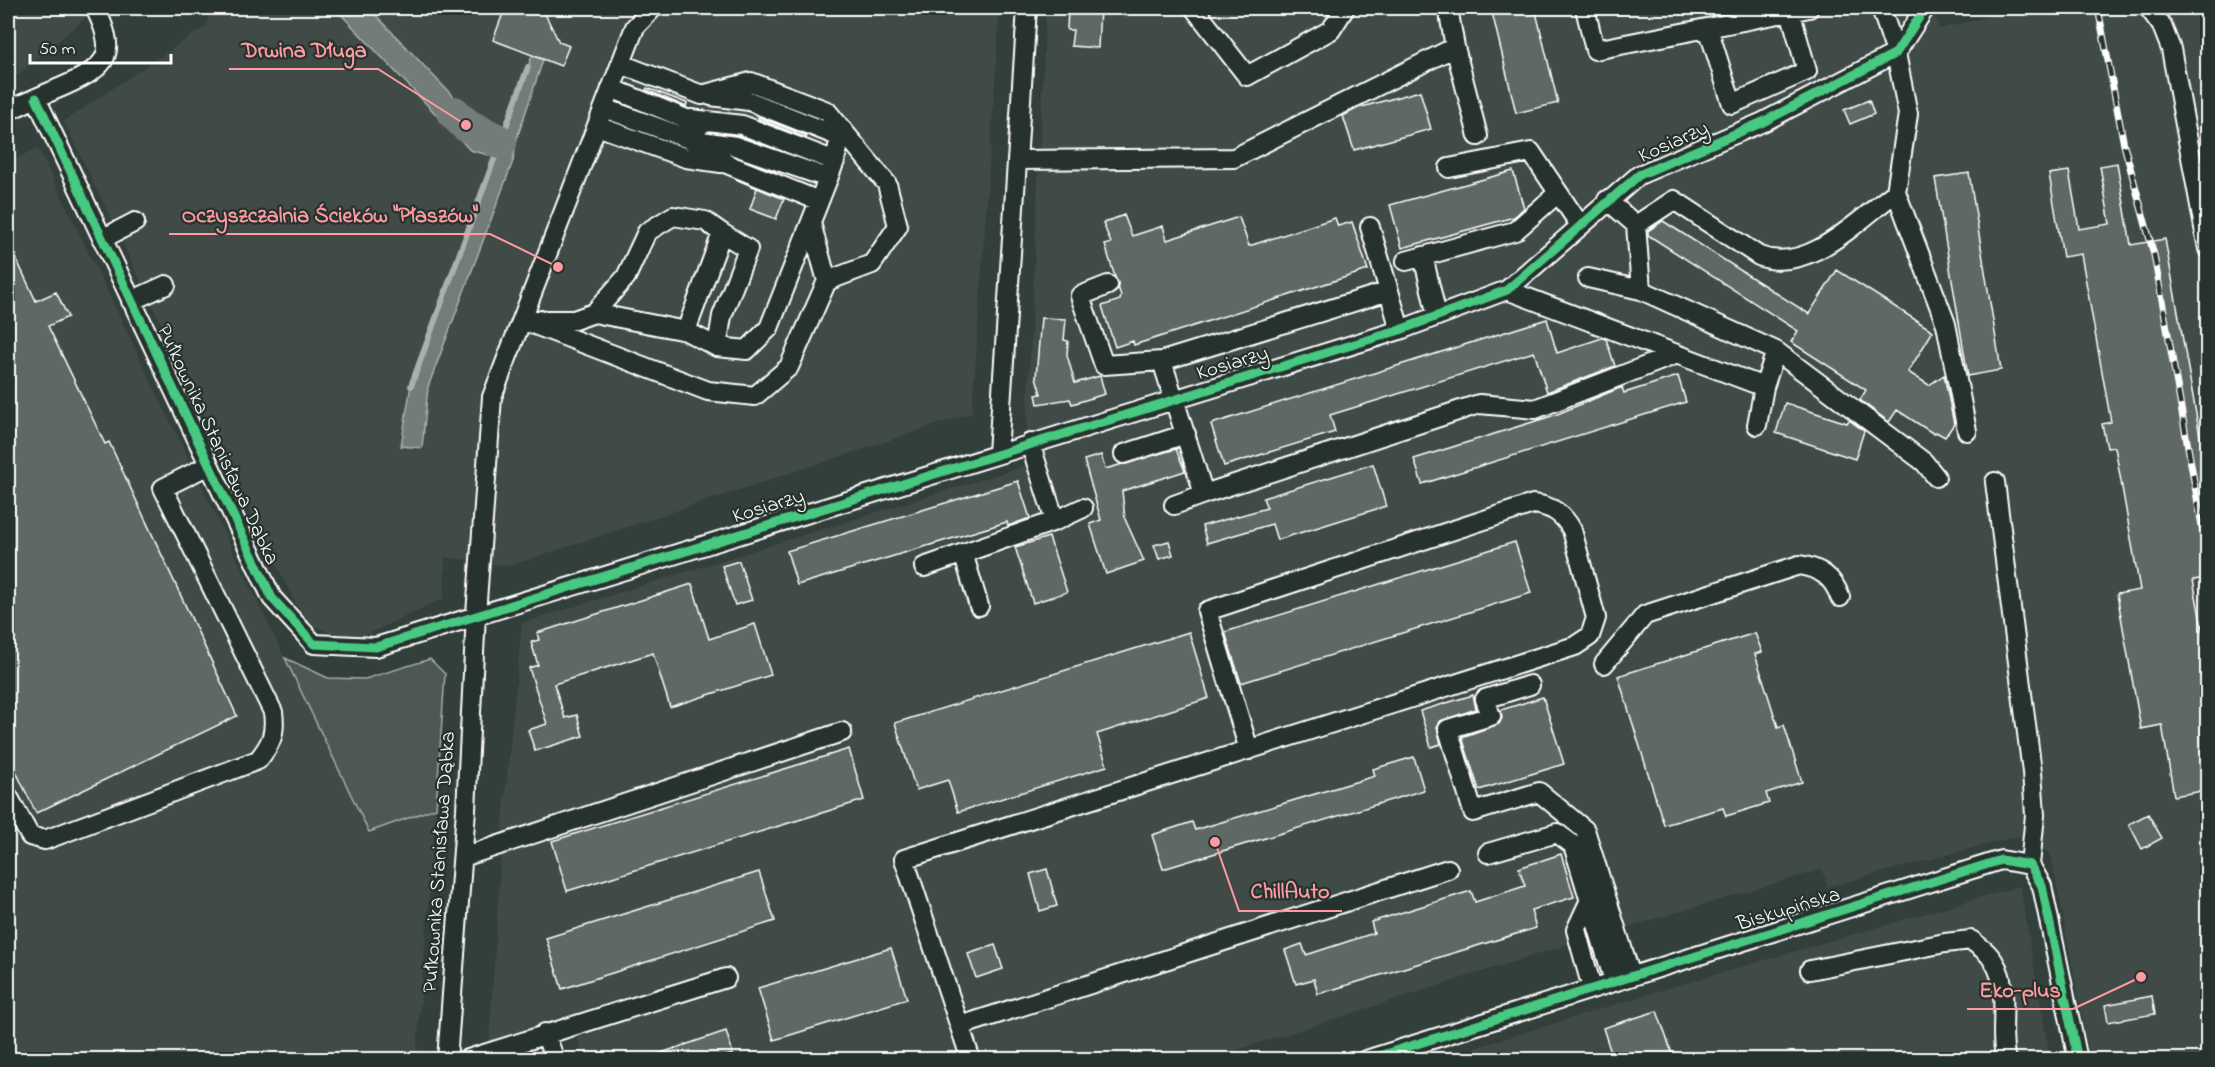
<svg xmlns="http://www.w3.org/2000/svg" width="2215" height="1067" font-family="'Indie Flower',sans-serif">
	<rect width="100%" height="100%" fill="#333f3a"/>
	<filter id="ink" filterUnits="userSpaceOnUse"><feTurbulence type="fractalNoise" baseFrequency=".0167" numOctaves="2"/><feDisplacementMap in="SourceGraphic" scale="12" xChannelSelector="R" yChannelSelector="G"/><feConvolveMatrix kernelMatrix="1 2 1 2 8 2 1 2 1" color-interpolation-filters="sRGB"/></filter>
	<g filter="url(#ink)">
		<path fill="#404c47" d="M8 8H97L8 83Z
			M212 8H1000L972 413 509 566 445 557 444 598 361 637 336 636 307 622 293 599 64 121 206 26Z
			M1046 8H1934L1939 29 2023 8H2207V1059H2090L2051 854 2018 836 1827 887 1823 869 1560 947 1208 1059 584 1060 576 1034 499 1059 488 1060 504 809 522 623 1025 466Z
			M38 148 369 832 436 808 416 1059H8V162Z
			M2020 886 2050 1059 1436 1060 1662 990Z"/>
		<path fill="#4d5853" stroke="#a6aca9" stroke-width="1.5" d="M285 658 328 678 365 679 430 659 445 674 436 808 369 832Z"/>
		<path fill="#737b78" stroke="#abb0ae" stroke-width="1.5" d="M335 8H369L483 128 493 140 489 155 470 150Z
			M532 56 543 60 517 138 513 161 428 387 422 448 401 446 412 379Z"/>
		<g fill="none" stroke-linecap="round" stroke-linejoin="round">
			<path stroke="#abb0ae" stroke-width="6" d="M411 386 528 67"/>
			<path stroke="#737b78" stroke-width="34" d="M454 113 466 125 500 142"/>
		</g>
		<path fill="#5f6964" stroke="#fff" stroke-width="1.5" d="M505 8H542L559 42 569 46 561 66 493 40Z
			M1068 8H1100L1098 48 1071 46 1073 30H1067Z
			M1491 8H1535L1558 103 1516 113Z
			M647 88 687 103 686 107 646 90Z
			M1420 91 1431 129 1354 150 1343 116 1358 108Z
			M1869 100 1874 114 1850 124 1844 110Z
			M758 117 807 136 806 138 758 119Z
			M2117 163 2131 245 2165 239 2208 481V578L2193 580 2208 660V790L2174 796 2162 725 2141 729 2117 594 2140 590 2115 447 2107 448 2102 424 2111 422 2081 254 2063 257 2049 174 2069 171 2079 229 2110 224 2100 166Z
			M1513 171 1524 208 1514 217 1402 248 1390 205Z
			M1969 173 2001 370 1968 376 1935 178Z
			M735 179 784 199 776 219 750 209 757 188Z
			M1124 215 1132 236 1163 226 1167 240 1239 217 1249 246 1335 218 1338 226 1352 222 1368 270 1134 345 1133 341 1115 347 1102 306 1120 300 1121 296 1105 245 1111 243 1103 223Z
			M1663 221 1809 314 1837 270 1933 331 1908 372 1929 385 1944 375 1954 424 1945 437 1936 432 1934 434 1897 410 1889 422 1860 400 1866 390 1791 342 1798 331 1648 235V231Z
			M8 241 36 301 56 292 68 317 48 326 105 444 109 442 237 716 36 813 8 755Z
			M1041 318 1066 319 1064 340 1068 341 1067 355 1075 383 1100 376 1105 394 1072 404 1070 399 1038 404 1036 395 1041 394 1036 377Z
			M1547 319 1557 353 1602 338 1606 339 1615 366 1547 392 1534 352 1330 415 1335 432 1224 466 1211 424Z
			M1678 376 1686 402 1422 484 1414 459 1555 415 1622 387 1624 393Z
			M1785 403 1847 423 1849 420 1864 431 1855 459 1776 433Z
			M1176 449 1185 471 1122 491 1125 519 1144 561 1106 574 1090 524 1101 520 1084 460 1101 455 1105 469Z
			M1373 464 1386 506 1277 540 1272 524 1207 543 1202 526 1267 508 1263 498Z
			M1018 481 1030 518 1008 526 1007 522 797 585 787 551Z
			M1049 537 1067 592 1033 603 1015 547Z
			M1169 541 1173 555 1159 559 1154 545Z
			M1515 542 1531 593 1241 683 1225 632Z
			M739 561 752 600 735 605 722 566Z
			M692 584 709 639 755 624 771 675 670 707 653 653 573 678 554 684 565 718 577 715 583 736 535 751 528 730 547 724 529 668 538 665 531 642 539 640 537 633Z
			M1189 632 1209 698 1097 734 1107 766 958 812 948 780 916 790 895 723Z
			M1755 633 1762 652 1755 654 1778 727 1784 725 1802 782 1766 793 1769 803 1726 816 1723 808 1664 825 1618 676Z
			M1473 695 1476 709 1440 721 1437 727 1441 744 1431 747 1420 711Z
			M1543 697 1564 764 1479 790 1462 737 1499 724 1502 718 1501 710Z
			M849 749 864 800 567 891 552 841Z
			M1414 757 1424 790 1163 869 1152 835 1192 822 1195 830 1375 776 1373 769Z
			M2148 814 2162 838 2142 849 2129 824Z
			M1561 854 1574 897 1531 910 1536 928 1318 994 1314 979 1296 984 1285 950 1302 944 1306 955 1374 933 1371 922 1471 891 1475 902 1525 886 1519 868Z
			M1047 869 1057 906 1040 911 1030 874Z
			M759 872 775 921 562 989 546 938Z
			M995 945 1003 969 976 978 968 954Z
			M891 948 907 999 774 1040 758 988Z
			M2152 996 2155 1014 2108 1022 2105 1005Z
			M1657 1011 1674 1059H1613L1603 1028Z
			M726 1031 733 1054 716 1059H649V1057Z"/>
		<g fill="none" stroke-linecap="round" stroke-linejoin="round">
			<defs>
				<path id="minor" d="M1194 8 1247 76 1331 30 1345 8
					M1585 8 1595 50 1809 8
					M2149 8 2162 26 2171 49 2208 249
					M1708 28 1732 104 1807 71 1790 11
					M1455 47 1478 136
					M611 88 701 125
					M711 96 749 101 840 137
					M36 98 272 598 314 644 376 647 1400 330 1507 290 1639 175 1763 122 1896 53 1925 8
					M604 108 689 139 727 164 819 201
					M8 111C26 102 45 94 64 86 109 66 118 54 95 8
					M691 119 742 125 835 161
					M597 126 686 158 721 163
					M695 140 735 146 828 178
					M1017 160 1234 158 1455 47 1448 8
					M1449 168 1531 152 1580 225
					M1896 192 1946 324 1967 431
					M1607 200 1636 225 1641 290 1776 351 1764 387
					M811 223 827 281
					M1636 225 1674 200 1759 256C1808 275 1859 219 1896 192L1908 114 1896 53 1881 8
					M102 239 135 222
					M1423 256 1437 316
					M1406 261 1515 231 1558 193
					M1588 278 1641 290
					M1108 285 1080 296 1104 365 1162 361 1204 494 1479 404 1535 409 1677 354
					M1507 290 1764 387 1757 425
					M1389 291 1400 330
					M131 301 166 285
					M594 313 686 331
					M522 320 708 391 755 396 789 367 827 281 872 264 898 226 887 184 827 111 751 82 702 95 621 64
					M532 320H574L594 313 626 277 647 232 673 216 705 221 722 233 686 331 717 347 747 350 769 328 835 161 840 137 833 123
					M717 347 722 316 748 249 722 233
					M1776 351 1924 462 1936 477
					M1162 361 1389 291 1370 227
					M998 453 1027 8
					M1124 454 1186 434
					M1995 482 2032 772 2035 815 2030 865
					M1174 505 1204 494
					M1055 521 1083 508
					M963 553 979 606
					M924 567 1055 521 1030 443
					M1604 664 1645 615 1799 565C1820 568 1833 577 1840 597
					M1530 685 1485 699 1491 716 1448 729 1473 812 1539 792 1585 830 1631 976
					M8 796 30 836 45 840 258 760C271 744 276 734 273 712L163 488 209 465
					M1488 853 1557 833 1573 845 1614 981
					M463 857 842 732
					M1590 900 1576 930 1592 988
					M1810 970 1945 943 1971 940C1977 945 1984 949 1989 955 2014 983 1997 1027 2006 1060
					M960 1026 1448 869
					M545 1033 555 1060
					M447 1060 466 810 476 614 492 397 635 27 653 8
					M465 1060 726 978
					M971 1060 904 859 1575 646 1590 636 1596 618 1572 530C1563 513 1551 506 1533 504L1207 611 1249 750
					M1366 1060 2001 860 2030 865 2042 886 2078 1060"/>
			</defs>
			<use href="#minor" stroke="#fff" stroke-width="22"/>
			<use href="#minor" stroke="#26332d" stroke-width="18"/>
			<defs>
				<path id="rail" d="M2098 8 2124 145 2154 255 2208 560
					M2201 8 2208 44"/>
			</defs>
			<use href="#rail" stroke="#fff" stroke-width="7"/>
			<use href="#rail" stroke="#26332d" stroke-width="4.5" stroke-dasharray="14" stroke-linecap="butt"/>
			<defs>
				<path id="cycleway" d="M36 98 272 598 314 644 376 647 1400 330 1507 290 1639 175 1763 122 1896 53 1925 8
					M1366 1060 2001 860 2030 865 2042 886 2078 1060"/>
			</defs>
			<use href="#cycleway" stroke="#26332d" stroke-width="13"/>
			<use href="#cycleway" stroke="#46c982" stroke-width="9"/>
		</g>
	</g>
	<g text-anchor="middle" stroke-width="4.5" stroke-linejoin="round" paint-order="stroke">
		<g font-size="21" fill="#fff" stroke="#26332d">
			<text transform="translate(1673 141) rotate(-24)" y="7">Kosiarzy</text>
			<text transform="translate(1232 362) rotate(-17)" y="7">Kosiarzy</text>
			<text transform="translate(219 444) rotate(65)" y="7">Pułkownika Stanisława Dąbka</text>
			<text transform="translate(768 505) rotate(-17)" y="7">Kosiarzy</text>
			<text transform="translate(438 862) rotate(-86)" y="7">Pułkownika Stanisława Dąbka</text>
			<text transform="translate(1788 908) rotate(-17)" y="7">Biskupińska</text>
		</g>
	</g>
	<path fill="none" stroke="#ff9aa2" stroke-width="2" d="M466 125L378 69H229M558 267L490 234H169M1215 842L1239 911H1342M2141 977L2073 1009H1967"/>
	<g fill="#ff9aa2" stroke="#26332d" stroke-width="2">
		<circle cx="466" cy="125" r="6"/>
		<circle cx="558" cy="267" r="6"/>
		<circle cx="1215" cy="842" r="6"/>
		<circle cx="2141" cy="977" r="6"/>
	</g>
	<g font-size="22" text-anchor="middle" font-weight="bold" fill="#ff9aa2" stroke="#26332d" stroke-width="4.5" stroke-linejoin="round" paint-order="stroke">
		<text x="304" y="57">Drwina Długa</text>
		<text x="330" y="222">Oczyszczalnia Ścieków "Płaszów"</text>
		<text x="1290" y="898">ChillAuto</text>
		<text x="2020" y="997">Eko-plus</text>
	</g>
	<rect width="2215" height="1067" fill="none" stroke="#26332d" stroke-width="30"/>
	<rect x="15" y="15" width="2185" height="1037" fill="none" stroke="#fff" stroke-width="2" filter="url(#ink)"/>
	<path d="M30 54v9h141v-9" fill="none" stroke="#ffffff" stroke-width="3"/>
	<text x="39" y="54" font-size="18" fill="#ffffff" stroke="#26332d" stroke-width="4.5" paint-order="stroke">50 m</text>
</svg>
